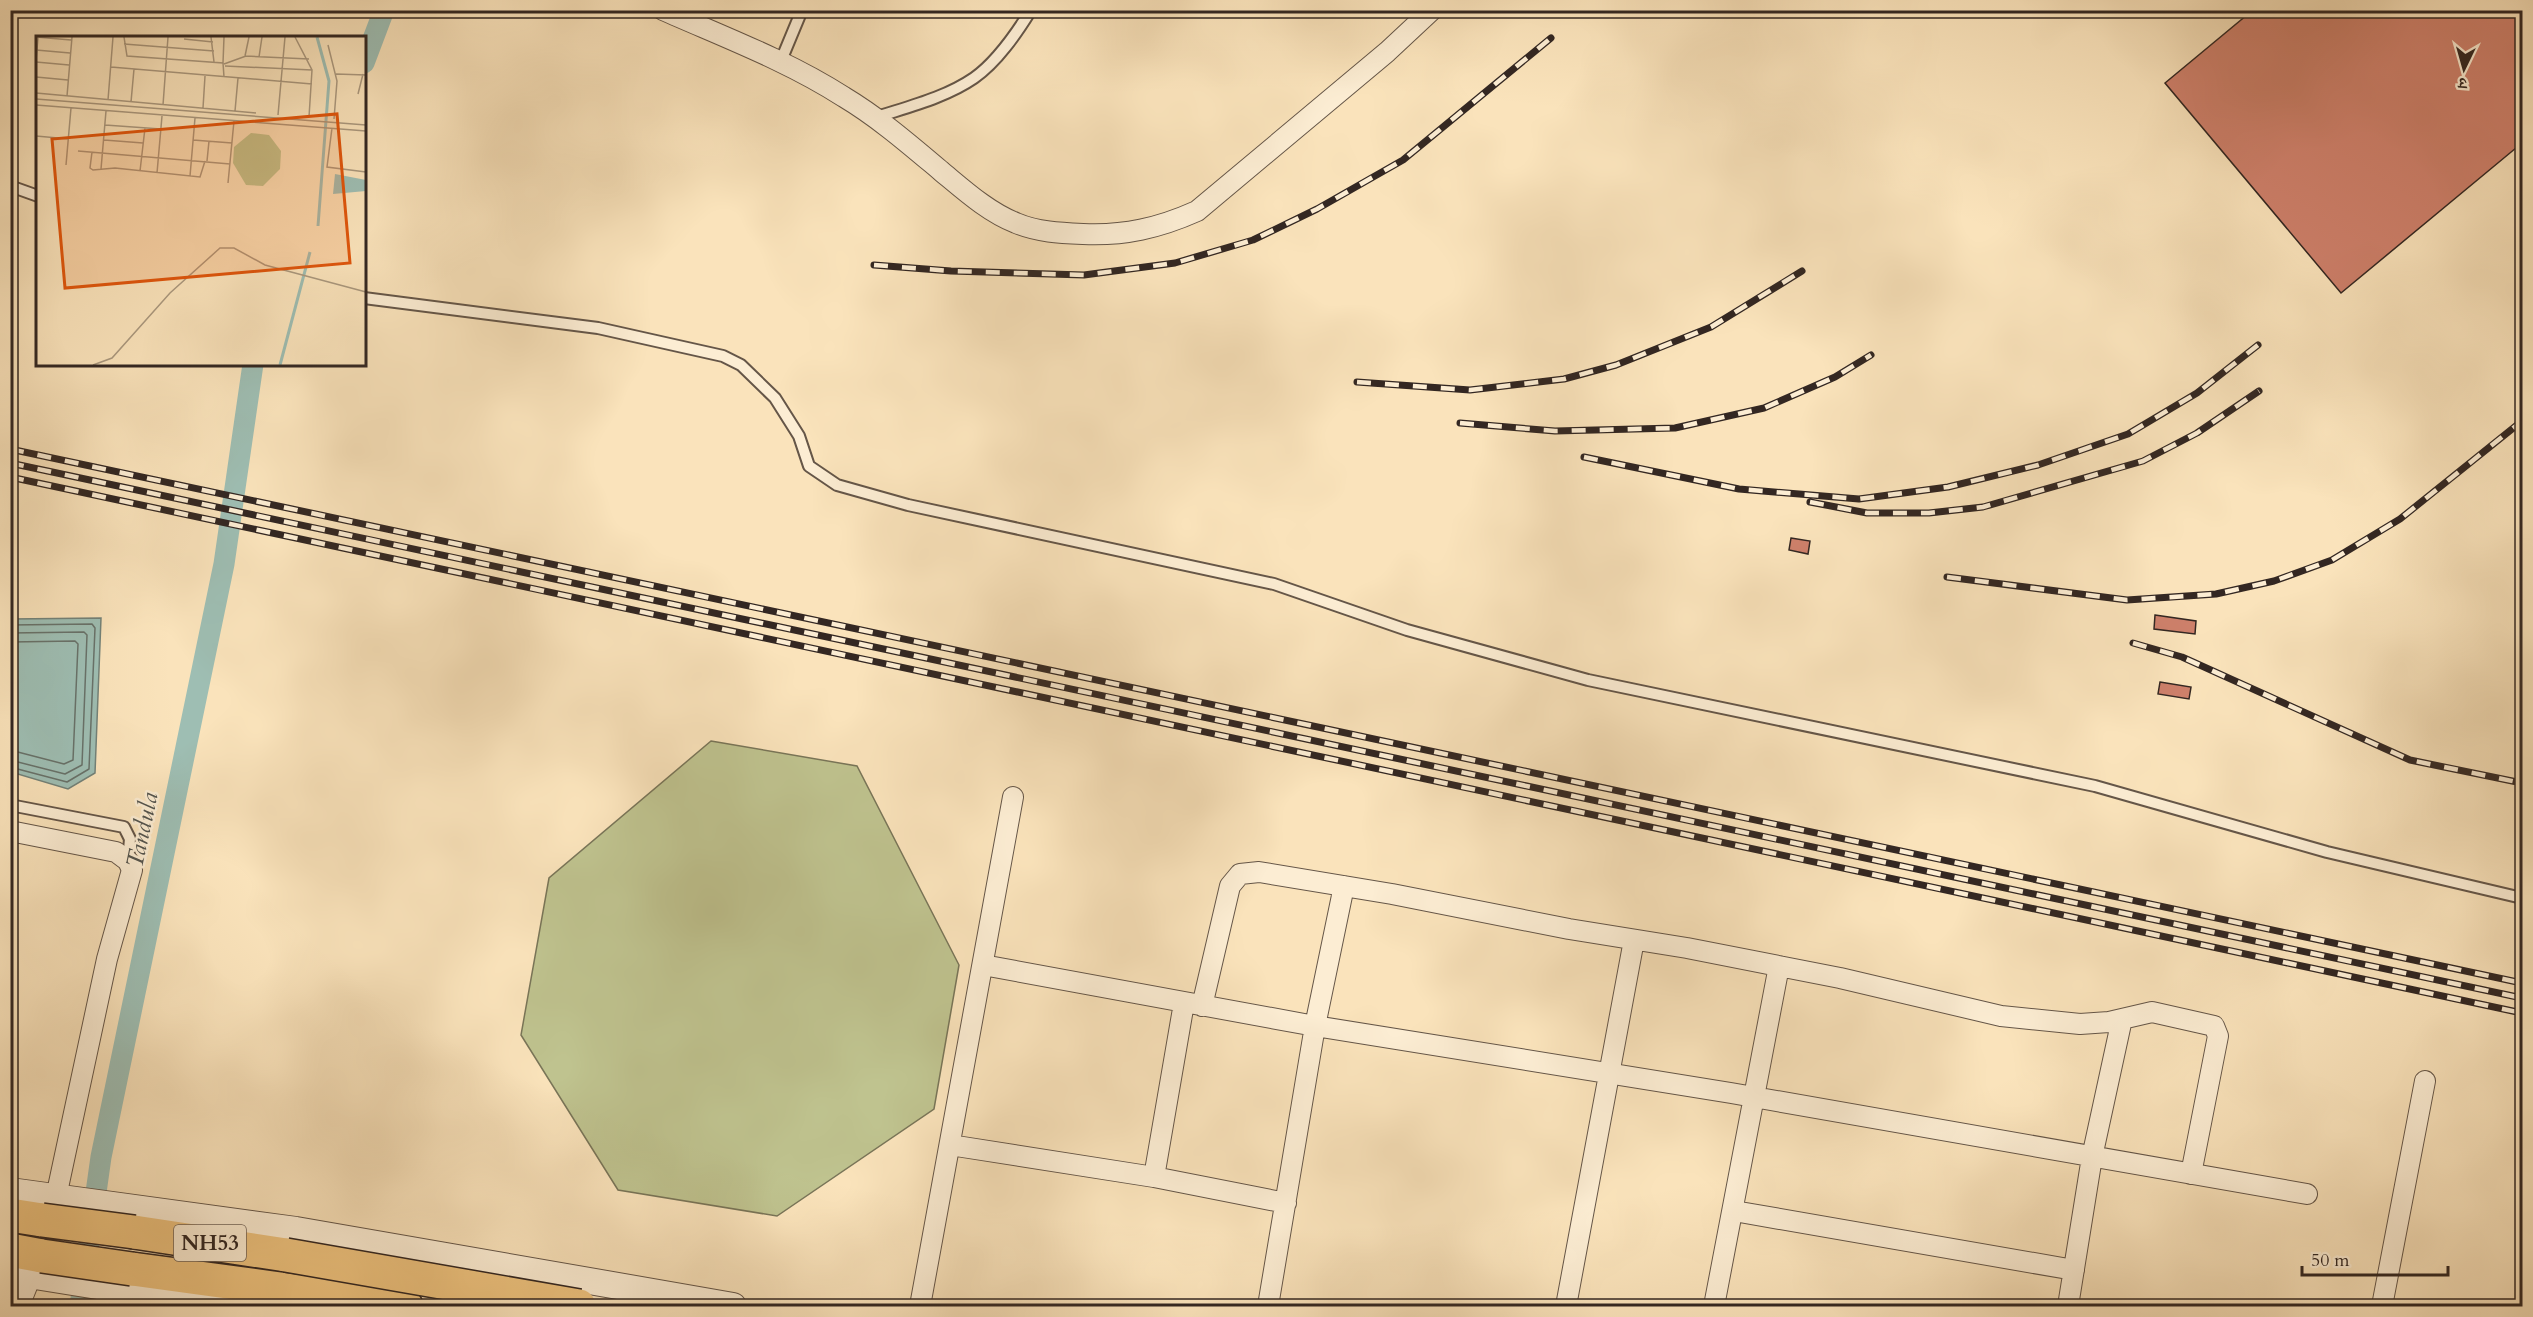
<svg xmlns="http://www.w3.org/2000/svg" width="2533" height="1317" font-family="Cardo,'Noto Serif Devanagari',serif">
	<rect width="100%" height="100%" fill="#fae3bb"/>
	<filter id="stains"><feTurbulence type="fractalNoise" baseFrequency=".00333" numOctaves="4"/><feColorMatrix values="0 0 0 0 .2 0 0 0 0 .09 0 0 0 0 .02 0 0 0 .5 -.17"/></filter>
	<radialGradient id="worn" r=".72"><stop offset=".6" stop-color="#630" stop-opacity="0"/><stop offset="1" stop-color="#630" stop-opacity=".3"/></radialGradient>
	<path fill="#bfc38f" stroke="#797558" stroke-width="1.5" d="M711 741 857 766 959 965 934 1109 777 1216 618 1190 521 1035 549 878Z"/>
	<path fill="#9ebeb3" stroke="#738279" stroke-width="1.5" d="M101 618 95 773 68 789 11 772V619Z"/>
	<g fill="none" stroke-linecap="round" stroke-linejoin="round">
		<path stroke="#68726a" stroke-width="1.5" d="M10 625 92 624 95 628 89 769 67 782 10 767
			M10 633 84 632 87 635 82 765 65 774 10 760
			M10 642 75 641 78 644 73 760 64 764 10 750"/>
		<path stroke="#9ebeb3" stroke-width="21" d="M364 63 384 10
			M80 1306 101 1157 224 564 253 364"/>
	</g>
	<path fill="#ce806b" stroke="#332722" stroke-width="1.5" d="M2253 10H2522V143L2341 293 2165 83Z
		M1791 538 1810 541 1808 554 1789 550Z
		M2155 615 2196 621 2195 634 2154 629Z
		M2160 682 2191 687 2189 699 2158 694Z"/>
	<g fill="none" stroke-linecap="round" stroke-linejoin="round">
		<defs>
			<path id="service" d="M780 63 802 10
				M874 118C907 107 945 98 974 78 997 62 1016 34 1031 10
				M10 186 38 196
				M364 298 598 328 723 356 741 365 775 398 799 436 809 466 837 485 908 505 1274 584 1407 630 1588 680 2095 786 2327 852 2522 898
				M10 805 124 827 130 839 128 861"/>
			<path id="minor" d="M663 10C724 37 788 61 844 97 879 118 910 145 941 171 964 190 988 212 1016 223 1037 232 1060 233 1083 234 1124 236 1159 228 1197 211L1387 52 1432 10
				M10 831 116 852 128 861 132 870 107 959 56 1197
				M983 965 1315 1026 1731 1093 2307 1194
				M1202 1006 1230 886 1240 874 1259 872 1392 894 1569 929 1687 948 1840 978 2001 1016 2080 1024 2109 1022 2152 1012 2214 1026 2218 1036 2191 1174
				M950 1145 1154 1177 1286 1203
				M1154 1177 1184 1003
				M1734 1211 2074 1270
				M19 1306 31 1276
				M920 1306 1013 797
				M1268 1306 1315 1026 1344 886
				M1566 1306 1634 940
				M1714 1306 1779 966
				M2068 1306 2092 1157 2122 1019
				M2382 1306 2425 1081"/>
			<path id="tertiary" d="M10 1191 296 1230 733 1306
				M10 1272 223 1306"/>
			<path id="trunk" d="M10 1215 42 1220
				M134 1232 286 1255
				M10 1250 42 1256
				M132 1269 406 1306"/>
		</defs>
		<use href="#service" stroke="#655648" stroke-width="14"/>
		<use href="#minor" stroke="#655648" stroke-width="22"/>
		<use href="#tertiary" stroke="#655648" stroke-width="28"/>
		<use href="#trunk" stroke="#332722" stroke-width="36"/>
		<use href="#service" stroke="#fcedd3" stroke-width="10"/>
		<use href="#minor" stroke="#fcedd3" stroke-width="20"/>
		<use href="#tertiary" stroke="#fcedd3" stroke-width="26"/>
		<use href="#trunk" stroke="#edc27e" stroke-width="33"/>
		<defs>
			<path id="rail" d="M874 265 951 271 1084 275 1175 263 1253 240 1317 209 1403 160 1551 38
				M1357 382 1470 390 1564 379 1616 365 1711 327 1802 271
				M1460 423 1555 431 1675 428 1764 408 1835 377 1871 355
				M10 449 2522 983
				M1584 457 1739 489 1859 499 1948 487 2038 465 2128 434 2197 393 2258 345
				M10 463 2522 998
				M10 477 2522 1013
				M1810 502 1867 513H1929L1983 507 2143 461 2197 433 2259 391
				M1947 577 2127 600 2216 594 2274 581 2332 560 2400 519 2522 421
				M2133 643 2182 657 2410 760 2522 783"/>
		</defs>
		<use href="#rail" stroke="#332722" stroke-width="7"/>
		<use href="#rail" stroke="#fcedd3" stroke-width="4.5" stroke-dasharray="14" stroke-linecap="butt"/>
		<defs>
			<path id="trunk-bridge" d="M42 1220 134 1232
				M286 1255 579 1306
				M42 1256 132 1269"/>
		</defs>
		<use href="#trunk-bridge" stroke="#332722" stroke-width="36" stroke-linecap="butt"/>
		<use href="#trunk-bridge" stroke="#edc27e" stroke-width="33"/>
	</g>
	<g text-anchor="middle" stroke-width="5" stroke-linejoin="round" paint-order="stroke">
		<rect fill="#fcedd3" stroke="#6f6257" stroke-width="1.5" x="174" y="1225" width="72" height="36" rx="4.5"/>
		<g font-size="21" font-weight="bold" fill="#332722">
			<text x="210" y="1250">NH53</text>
		</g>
		<g font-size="24" font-style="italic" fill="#53544e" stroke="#fcedd3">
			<text transform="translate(142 830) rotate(-78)" y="8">Tandula</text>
		</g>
	</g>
	<g transform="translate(36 36)">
		<rect width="330" height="330" fill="#fae3bb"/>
		<path d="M215 97 233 99 245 115 244 133 227 150 210 149 197 127 198 111Z" fill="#bfc38f"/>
		<path d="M299 138 330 144V155L297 158Z" fill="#9ebeb3"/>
		<path fill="none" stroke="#9ebeb3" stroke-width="3" d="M281 1 293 45 282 190M244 329 274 216"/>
		<path fill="none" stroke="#aa987e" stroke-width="1.5" d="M0 1 35 4M88 1 91 20 187 27 188 41M175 1 178 26M259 1 276 34 273 81M148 3 177 6M88 8 178 15M292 9 301 45 298 83M0 14 34 17M209 20 213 1M223 21 226 1M0 24 2 2M0 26 33 29M187 27 188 1M188 28 210 20 273 23M189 30 276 34M75 31 276 48M300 38 330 39M0 41 32 44M0 57 220 77M322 58 327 38M31 60 36 1M0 63 330 89M72 64 77 1M95 66 98 33M0 69 330 95M127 69 132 1M167 72 169 40M199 75 202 42M242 79 249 1M69 89 125 93M296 92 291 131 330 136M0 100 33 103M68 104 107 107M157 104 196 107M42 115 194 128M56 116 54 132 57 134 79 132 164 141 169 125M171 125 173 105M30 129 35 72M65 133 70 75M104 135 109 92M121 137 126 80M154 140 159 82M192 147 198 85M57 329 76 322 134 257 184 212H198L229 229 330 256"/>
		<path fill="#df560d" fill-opacity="0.15" stroke="#df560d" stroke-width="3" d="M301 78 314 227 29 252 16 103Z"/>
		<rect width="330" height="330" fill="none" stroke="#332722" stroke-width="3"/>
	</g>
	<rect width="2533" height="1317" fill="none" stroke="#fae3bb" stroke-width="36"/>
	<rect x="12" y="12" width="2509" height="1293" fill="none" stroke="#332722" stroke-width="3"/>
	<rect x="18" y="18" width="2497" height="1281" fill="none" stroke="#332722" stroke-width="1.5"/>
	<g transform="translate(2464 69) rotate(185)" stroke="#fcedd3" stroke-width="4.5" paint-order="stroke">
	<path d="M0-4.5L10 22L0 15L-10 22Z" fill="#332722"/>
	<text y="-9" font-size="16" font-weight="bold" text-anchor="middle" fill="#332722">उ</text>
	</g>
	<path d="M2302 1266v9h146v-9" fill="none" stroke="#332722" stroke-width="3"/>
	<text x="2311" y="1266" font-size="18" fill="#332722" stroke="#fcedd3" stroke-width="4.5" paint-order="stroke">50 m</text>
	<rect width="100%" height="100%" filter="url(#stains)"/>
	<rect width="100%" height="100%" fill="url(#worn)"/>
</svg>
